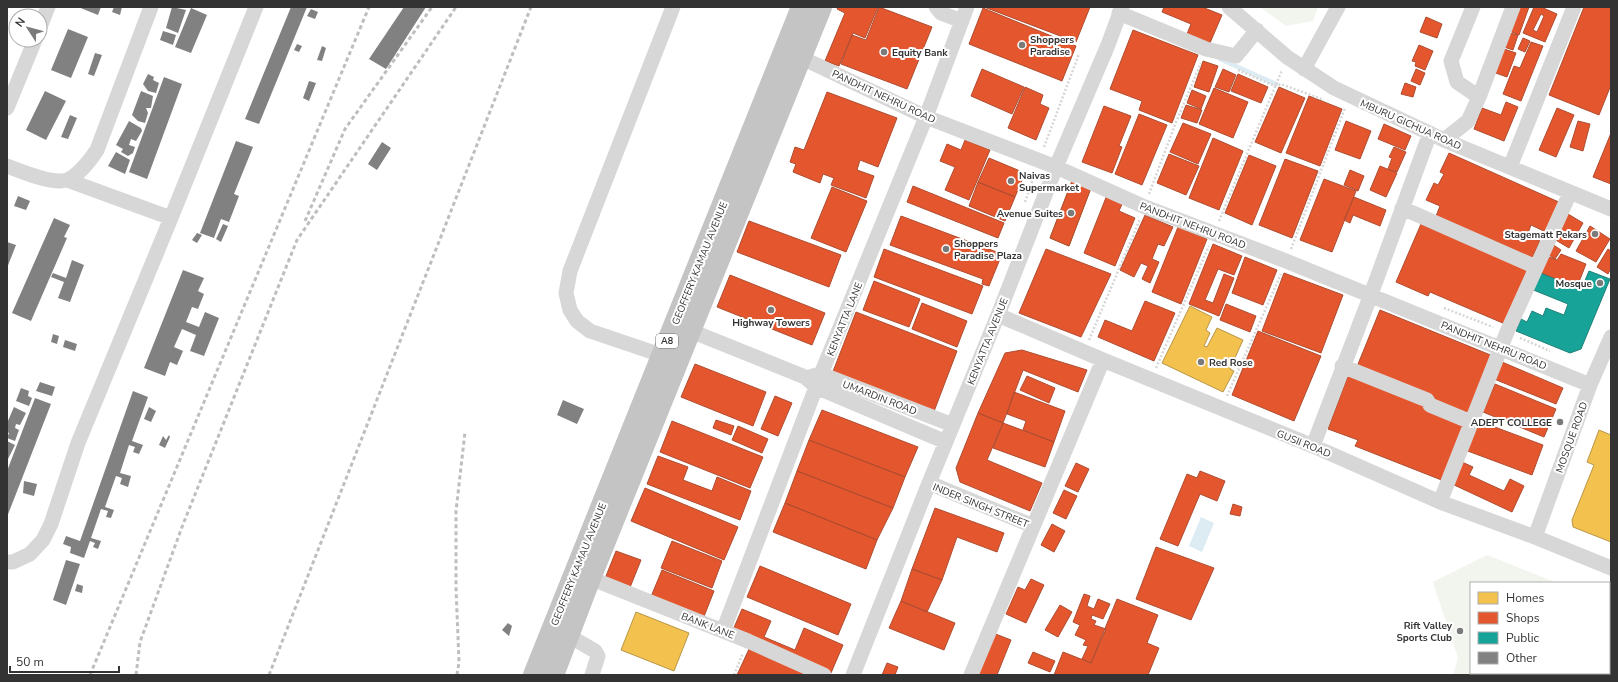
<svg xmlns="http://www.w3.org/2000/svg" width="1618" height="682" font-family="'Nunito Sans',sans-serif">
	<rect width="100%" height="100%" fill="#fff"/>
	<path fill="#f1f5ed" d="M1260 7H1318L1313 21 1286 26Z
		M1487 555 1557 583H1471V673H1609V603L1611 604V675H1453L1458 658 1433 582Z"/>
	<path fill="#ddebf3" d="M1201 517 1214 523 1202 552 1189 546Z"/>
	<path fill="#f2c14e" stroke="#b99646" d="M1072 181 1091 188 1069 246 1050 238Z
		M1190 306 1212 317 1206 330 1210 333 1204 346 1207 347 1217 328 1243 340 1230 369 1234 371 1223 392 1162 363Z
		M1599 430 1611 435V542L1573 527 1572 520 1594 465 1587 462Z
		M636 612 689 633 674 671 621 650Z"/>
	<path fill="#e4572e" stroke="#af4c30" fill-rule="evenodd" d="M838 7H878L865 38 853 33 839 66 825 61 845 13 837 9Z
		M879 7 932 27 907 89 841 64 852 35 866 40Z
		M984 7H1090L1076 42Z
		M1164 7H1202L1222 15 1210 43 1187 34 1191 24 1162 12Z
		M1515 7H1529L1519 35 1507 30Z
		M1534 7H1541L1557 14 1545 42 1523 33ZM1541 14 1544 16 1537 32 1533 30Z
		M1584 7H1611V85L1599 115 1549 95Z
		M983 8 1076 46 1062 81 969 44Z
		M1426 17 1442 24 1437 38 1420 32Z
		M1133 30 1198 55 1172 123 1139 110 1142 101 1110 89Z
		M1506 32 1518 35 1513 50 1501 46Z
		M1523 38 1530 41 1525 52 1518 49Z
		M1531 42 1543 46 1521 101 1503 94 1514 66 1520 68Z
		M1419 45 1433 51 1425 70 1415 66 1416 62 1412 61Z
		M1498 47 1516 53 1507 77 1490 71Z
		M1203 61 1218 66 1209 92 1194 87Z
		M982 69 1024 87 1012 114 971 96Z
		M1223 69 1236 75 1229 92 1215 87Z
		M1416 69 1425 73 1420 85 1411 81Z
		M1238 74 1268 87 1261 103 1231 91Z
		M1405 83 1416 87 1413 97 1401 94Z
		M1025 87 1043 95 1040 104 1049 108 1036 140 1008 128Z
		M1279 87 1305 98 1281 153 1255 142Z
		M1214 88 1248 102 1233 138 1199 124Z
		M1192 90 1206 96 1201 109 1187 103Z
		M827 92 897 118 878 167 860 160 857 170 874 176 866 198 831 185 834 178 823 174 820 183 793 172 796 164 790 162 795 147 804 150Z
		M1309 96 1342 109 1320 166 1286 153Z
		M1506 102 1518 107 1504 141 1474 129 1482 108 1501 115Z
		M1186 105 1202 110 1197 123 1181 118Z
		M1104 106 1131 116 1119 146 1122 147 1112 173 1082 162Z
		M1557 108 1574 115 1556 157 1539 150Z
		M1139 114 1167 125 1142 185 1115 174Z
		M1346 121 1371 131 1360 159 1335 150Z
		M1578 121 1590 124 1583 151 1570 147Z
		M1183 123 1211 134 1198 164 1170 152Z
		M1384 124 1411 136 1405 150 1378 139Z
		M1611 133V184L1593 177Z
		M1213 138 1243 151 1219 210 1189 198Z
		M965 140 990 150 969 200 945 190 955 167 940 161 947 144 961 150Z
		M1394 147 1406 152 1397 172 1388 169 1392 158 1389 157Z
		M1449 153 1561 203 1548 233 1531 225 1527 236 1540 241 1532 258 1436 216 1440 206 1426 200 1434 183 1438 185 1444 174 1440 172Z
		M1169 154 1199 166 1186 195 1157 183Z
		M1249 155 1276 166 1252 225 1225 213Z
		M989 158 1025 173 1015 197 978 182Z
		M1285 159 1318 171 1292 238 1259 225Z
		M1380 166 1397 173 1386 197 1370 190Z
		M1350 170 1364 176 1358 191 1344 185Z
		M1324 179 1356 191 1332 252 1300 240Z
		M1072 181 1091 188 1069 246 1050 238Z
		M978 182 1015 197 1005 221 969 206Z
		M913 186 1004 223 998 238 907 202Z
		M832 187 867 201 846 252 811 238Z
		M1107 195 1123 202 1119 211 1135 218 1115 266 1084 253Z
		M1354 197 1386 210 1380 226 1353 215 1350 223 1344 220Z
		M1568 214 1583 223 1569 248 1554 239Z
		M1145 215 1173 227 1164 246 1158 244 1152 259 1159 262 1150 283 1142 279 1148 266 1141 263 1134 277 1120 270Z
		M901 216 1002 254 989 286 982 284 983 279 890 245Z
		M749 221 841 255 829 287 737 252Z
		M1421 224 1529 270 1505 324 1430 292 1428 296 1396 282Z
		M1590 226 1610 239 1596 262 1576 251Z
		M1178 227 1207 239 1181 304 1152 292Z
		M1213 244 1242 256 1234 275 1218 269 1205 300 1213 303 1224 274 1234 278 1219 316 1189 304Z
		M1552 244 1561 250 1555 259 1546 253Z
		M884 249 983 286 972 314 874 277Z
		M1046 249 1111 274 1081 337 1019 313Z
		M1608 249 1611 251V268L1608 274 1597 267Z
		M1561 254 1586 264 1577 287 1538 272 1544 255 1557 260Z
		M1245 257 1277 270 1263 305 1232 293Z
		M1284 273 1343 295 1321 353 1262 331Z
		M730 275 825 313 812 345 717 307Z
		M874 281 920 299 909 327 863 310Z
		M1145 301 1175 313 1154 361 1098 337 1105 320 1132 331Z
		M922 303 967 321 957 347 912 329Z
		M1226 304 1256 316 1250 332 1220 320Z
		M1380 310 1493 356 1468 417 1356 369Z
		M856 312 957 351 933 414 832 374Z
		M1258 331 1321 356 1294 421 1232 395Z
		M1022 350 1087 370 1078 392 1023 370 1003 423 978 413 1005 353Z
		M1502 362 1563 388 1556 404 1494 379Z
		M695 364 766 392 753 426 681 397Z
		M1349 373 1467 422 1444 481 1355 446 1358 440 1328 429Z
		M1027 376 1055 388 1049 403 1020 390Z
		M1495 384 1556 409 1544 437 1483 412Z
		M1014 392 1065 411 1054 442 1023 430 1026 421 1007 414Z
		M775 396 792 403 778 436 761 429Z
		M822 410 918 447 905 477 809 440Z
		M978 413 1003 423 987 460 1042 483 1030 511 960 482 956 468Z
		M716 420 734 426 731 435 713 428Z
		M1476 420 1543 445 1532 475 1465 450Z
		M672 421 763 457 750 488 660 452Z
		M1003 423 1054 442 1045 467 993 448Z
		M738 426 768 439 762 453 732 440Z
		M809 440 905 477 893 508 797 471Z
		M658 456 688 467 683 480 712 491 717 477 751 491 740 520 647 484Z
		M1462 462 1473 467 1469 475 1504 491 1510 479 1524 486 1512 512 1452 484Z
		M1076 463 1089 469 1078 492 1065 486Z
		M797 471 893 508 877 540 785 503Z
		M1200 471 1225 481 1217 501 1200 494 1178 546 1160 539 1187 474 1197 478Z
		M645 488 738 527 724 560 631 521Z
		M1064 490 1077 496 1066 519 1053 513Z
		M785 503 877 540 866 569 773 532Z
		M1233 504 1242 507 1240 516 1230 514Z
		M935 508 1004 533 997 552 957 537 942 580 912 569Z
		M1052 524 1065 531 1054 552 1041 545Z
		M672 541 722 561 712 588 661 568Z
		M1156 547 1214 568 1191 620 1136 599Z
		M616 551 641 560 629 590 604 581Z
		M760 566 851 604 838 635 747 597Z
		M912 569 942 580 927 612 901 601Z
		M662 570 714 591 703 619 650 599Z
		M1031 579 1044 585 1026 623 1006 614 1018 587 1025 590Z
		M1084 594 1090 596 1087 606 1094 609 1098 599 1110 604 1103 619 1092 615 1091 619 1096 621 1094 625 1106 629 1091 663 1082 659 1088 646 1083 645 1086 640 1075 635 1080 625 1073 622Z
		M1117 599 1158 615 1147 643 1159 648 1148 675H1054L1063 652 1091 663Z
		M901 601 955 623 944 650 889 628Z
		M1060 605 1072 612 1058 637 1045 630Z
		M742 609 771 621 764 637 795 650 804 628 843 645 831 673 732 632Z
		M993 633 1011 640 997 675H977Z
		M749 649 810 675H737Z
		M1033 652 1055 661 1050 672 1028 663Z
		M887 663 898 667 895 675H882Z"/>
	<path fill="#17a398" stroke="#1f817a" d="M1589 271 1610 279 1581 349 1570 353 1516 331 1521 319 1527 322 1532 311 1543 316 1546 308 1564 315 1568 304 1531 289 1538 272 1581 290Z"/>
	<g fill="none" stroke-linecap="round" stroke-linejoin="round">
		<path stroke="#ddebf3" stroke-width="4.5" d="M1220 59 1276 84"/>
	</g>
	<path fill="#818181" d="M78 7H101L98 15Z
		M114 7H122L120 15 112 12Z
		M172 7 186 10 178 33 166 28Z
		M291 7H307L259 124 245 119Z
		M404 7H426L386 69 369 59Z
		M191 8 207 15 191 53 175 47Z
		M311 9 318 12 315 19 307 16Z
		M68 29 88 37 71 78 51 70Z
		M163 31 176 35 173 45 160 40Z
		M297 44 302 46 299 52 294 50Z
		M322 46 326 48 322 61 317 60Z
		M95 53 102 55 94 76 88 74Z
		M148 74 154 77 153 80 159 83 156 93 148 91 143 84Z
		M164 77 182 84 147 179 129 172Z
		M309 81 316 83 309 101 303 98Z
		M45 91 66 101 46 140 26 130Z
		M141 91 153 96 151 108H146L148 113 145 123 138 121 132 115Z
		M70 115 77 118 68 139 61 137Z
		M129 121 141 128 142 131 136 141 131 139 129 145 135 147 133 153 128 156 121 152 123 149 116 145Z
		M236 141 253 147 234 194 239 196 229 222 221 219 214 238 200 233Z
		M382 142 391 148 377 170 368 164Z
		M116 152 130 160 125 174 108 166Z
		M18 196 30 201 26 210 14 206Z
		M54 218 70 225 64 237 67 238 31 321 12 313Z
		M223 224 228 226 221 242 216 239Z
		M197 233 202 235 197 243 192 240Z
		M7 242 16 245 7 268Z
		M72 260 84 265 70 302 58 298 64 282 51 277 53 273 66 278Z
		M183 270 204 278 198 291 204 294 198 309 192 307 186 322 199 327 205 312 219 318 204 356 190 351 196 335 182 329 174 347 183 351 177 365 170 362 165 376 144 368Z
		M53 334 59 336 57 344 51 342Z
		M65 340 77 344 75 351 63 347Z
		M40 382 55 387 52 396 36 391Z
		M21 388 29 391 28 396 32 398 29 406 16 401Z
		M133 391 148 397 132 441 143 445 139 454 133 452 135 447 129 445 120 473 131 476 128 487 120 484 122 478 116 476 105 507 114 510 111 518 106 517 108 511 101 509 91 538 101 541 98 549 93 547 95 543 90 541 84 558 70 553 71 547 63 544 66 536 80 541Z
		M35 398 51 404 7 517V471Z
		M563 400 584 409 577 424 557 415Z
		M14 407 26 413 20 425 16 424 15 428 19 430 15 441 7 438 9 433 7 432V423Z
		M149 407 156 411 151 422 144 419Z
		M169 435 170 437 165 448 159 445 163 436 166 440Z
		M7 441 15 445 8 459 7 458Z
		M24 481 37 484 34 496 23 493Z
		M66 560 80 564 66 605 53 600Z
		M77 584 83 586 82 593 75 591Z
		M508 623 512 626 509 636 502 630Z"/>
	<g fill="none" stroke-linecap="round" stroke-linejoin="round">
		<path stroke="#d6d6d6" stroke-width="2.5" stroke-dasharray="2 2" stroke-linecap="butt" d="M1238 70 1275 86 1281 84 1324 100
			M1044 147 1079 54
			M1149 194 1176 122 1201 63
			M1025 202 1035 173
			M1219 221 1282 70
			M1291 249 1345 108
			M1444 308 1493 327
			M1520 338 1550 351
			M1089 340 1140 219
			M1156 368 1209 246
			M1227 396 1281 274
			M734 675 743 653"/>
		<path stroke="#d7d7d7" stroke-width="15" d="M936 7 941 13 962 21
			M1229 7 1287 57 1334 88 1444 140 1611 209
			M1119 13 1206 49 1236 56 1257 30
			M40 27 48 7
			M800 57 926 117 1056 167 1145 207 1286 261 1590 385
			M1304 69 1338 7
			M1479 97 1513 7
			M7 108 35 40
			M1444 140 1468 121 1479 97 1457 82 1451 61 1473 7
			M7 166C21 171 52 185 67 180 78 176 91 159 97 150L151 7
			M1510 167 1574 7
			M67 180 171 218
			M1402 208 1536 267
			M998 315 1103 360 1313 446 1440 502 1535 537 1611 568
			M691 331 805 377 816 387 946 442
			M661 355 590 331 577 321 570 310 566 293 570 271 673 7
			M1342 366 1427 400 1430 405 1471 422
			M812 376 821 374 953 425
			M1313 446 1370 297 1430 133
			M929 483 1033 526
			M1440 502 1507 332 1570 193
			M1535 537 1590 385 1611 337
			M7 562H13L30 554 43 540 51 524 78 443 171 218 256 7
			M590 578 748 641 824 675
			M723 631 821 374 926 117 967 7
			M569 636 595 651 598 656 592 675
			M853 675 929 483 998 315 1056 167 1108 45 1122 7
			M971 675 1103 360"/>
		<path stroke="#c4c4c4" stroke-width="22" d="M534 675 802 7
			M553 675 590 578 821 7"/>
		<path stroke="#bebebe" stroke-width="3" stroke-dasharray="4 3" stroke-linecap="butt" d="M305 221 345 129 432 7
			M90 675 369 7
			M136 675 140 642 182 527 297 240 456 7
			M269 675 531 7
			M457 675 459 662 456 588V511L465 432"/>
	</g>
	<g fill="#7a7a7a" stroke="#fff" stroke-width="1.5">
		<circle cx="1022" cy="45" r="4"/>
		<circle cx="884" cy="52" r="4"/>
		<circle cx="1011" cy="181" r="4"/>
		<circle cx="1071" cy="213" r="4"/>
		<circle cx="1595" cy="234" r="4"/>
		<circle cx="946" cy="249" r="4"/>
		<circle cx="1600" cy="283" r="4"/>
		<circle cx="771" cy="310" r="4"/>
		<circle cx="1201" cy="362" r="4"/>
		<circle cx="1560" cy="422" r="4"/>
		<circle cx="1460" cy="631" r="4"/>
	</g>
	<g text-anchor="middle" stroke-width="4" stroke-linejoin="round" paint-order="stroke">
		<rect fill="#fff" stroke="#707070" stroke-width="1" x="656" y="334" width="22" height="14" rx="3"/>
		<g font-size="9" font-weight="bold" fill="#333">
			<text x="667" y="344">A8</text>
		</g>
		<g font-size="10" font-weight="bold" fill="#333" stroke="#fff" text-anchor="start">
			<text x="1030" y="43">Shoppers<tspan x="1030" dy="12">Paradise</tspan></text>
			<text x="892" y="56">Equity Bank</text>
			<text x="1019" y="179">Naivas<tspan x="1019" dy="12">Supermarket</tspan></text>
			<text x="1063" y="217" text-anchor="end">Avenue Suites</text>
			<text x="1587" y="238" text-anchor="end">Stagematt Pekars</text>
			<text x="954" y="247">Shoppers<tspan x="954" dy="12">Paradise Plaza</tspan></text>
			<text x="1592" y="287" text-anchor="end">Mosque</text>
			<text x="771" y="326" text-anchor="middle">Highway Towers</text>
			<text x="1209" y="366">Red Rose</text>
			<text x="1552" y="426" text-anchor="end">ADEPT COLLEGE</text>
			<text x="1452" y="629" text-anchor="end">Rift Valley<tspan x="1452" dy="12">Sports Club</tspan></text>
		</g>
		<g font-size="10" fill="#333" stroke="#fff">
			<text transform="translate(884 96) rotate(25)" y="4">PANDHIT NEHRU ROAD</text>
			<text transform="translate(1411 124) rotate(24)" y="4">MBURU GICHUA ROAD</text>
			<text transform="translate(1193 225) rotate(21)" y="4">PANDHIT NEHRU ROAD</text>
			<text transform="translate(699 263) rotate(-68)" y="4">GEOFFERY KAMAU AVENUE</text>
			<text transform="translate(844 319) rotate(-68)" y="4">KENYATTA LANE</text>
			<text transform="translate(987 341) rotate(-68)" y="4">KENYATTA AVENUE</text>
			<text transform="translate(1494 345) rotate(22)" y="4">PANDHIT NEHRU ROAD</text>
			<text transform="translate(880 397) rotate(21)" y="4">UMARDIN ROAD</text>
			<text transform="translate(1571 437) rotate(-70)" y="4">MOSQUE ROAD</text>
			<text transform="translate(1304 443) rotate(22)" y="4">GUSII ROAD</text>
			<text transform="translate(981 505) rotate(22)" y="4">INDER SINGH STREET</text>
			<text transform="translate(578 564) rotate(-68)" y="4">GEOFFERY KAMAU AVENUE</text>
			<text transform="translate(708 625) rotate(21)" y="4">BANK LANE</text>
		</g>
	</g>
	<rect width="1618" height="682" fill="none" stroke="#333333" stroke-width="16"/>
	<rect x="1470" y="582" width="140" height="92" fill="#ffffff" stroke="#adadad"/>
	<rect x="1478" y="592" width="20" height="12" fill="#f2c14e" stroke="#adadad"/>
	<text x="1506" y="602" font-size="12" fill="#333333">Homes</text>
	<rect x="1478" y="612" width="20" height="12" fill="#e4572e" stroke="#adadad"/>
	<text x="1506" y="622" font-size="12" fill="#333333">Shops</text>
	<rect x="1478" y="632" width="20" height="12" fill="#17a398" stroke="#adadad"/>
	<text x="1506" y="642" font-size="12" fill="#333333">Public</text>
	<rect x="1478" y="652" width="20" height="12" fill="#818181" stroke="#adadad"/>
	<text x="1506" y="662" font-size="12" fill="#333333">Other</text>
	<g transform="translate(28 28) rotate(306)"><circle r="19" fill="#ffffff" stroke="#adadad"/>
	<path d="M0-3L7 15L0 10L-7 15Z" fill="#7a7a7a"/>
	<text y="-6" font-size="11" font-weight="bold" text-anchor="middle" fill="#333333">N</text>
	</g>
	<path d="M10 666v6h109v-6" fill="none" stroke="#333333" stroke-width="2"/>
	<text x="16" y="666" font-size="12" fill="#333333" stroke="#ffffff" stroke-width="3" paint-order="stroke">50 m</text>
</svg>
